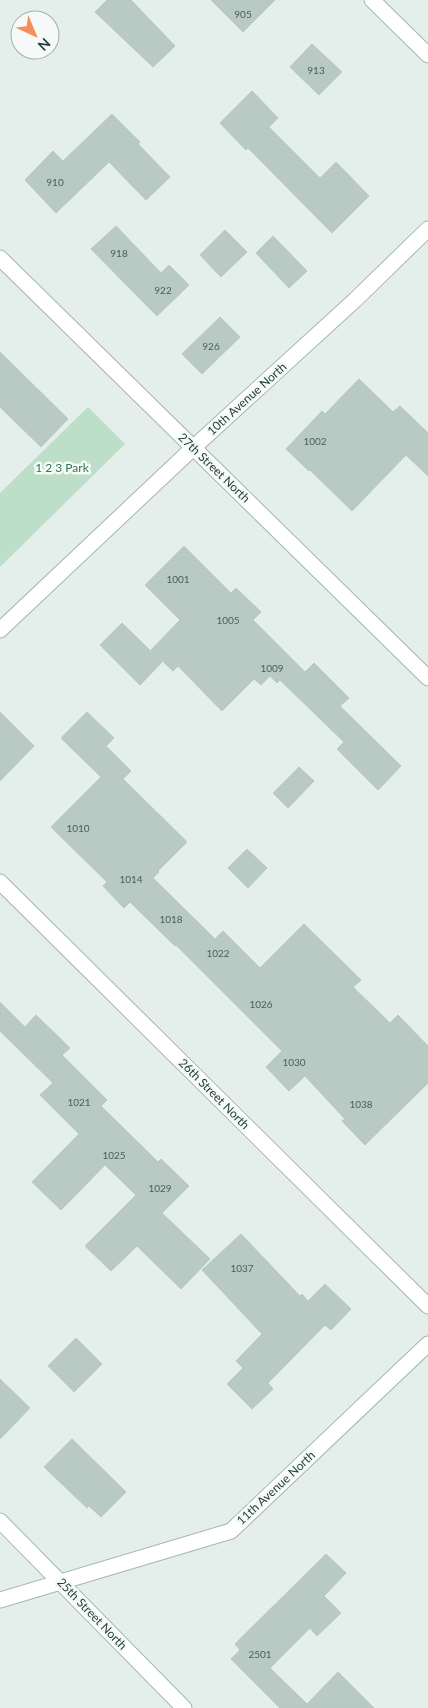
<svg xmlns="http://www.w3.org/2000/svg" width="428" height="1708" font-family="Lato,sans-serif">
	<rect width="100%" height="100%" fill="#e4eeea"/>
	<path fill="#bddfc9" d="M88 407 125 444 0 567V493Z"/>
	<path fill="#b9c9c4" stroke="#b6c8c2" d="M107 0H131L175 46 153 67 95 12Z
		M211 0H275L243 32Z
		M312 44 342 72 319 95 290 67Z
		M252 91 278 118 269 127 320 178 336 162 369 196 332 233 248 148 246 150 220 123Z
		M112 114 140 142 138 144 170 177 146 200 109 162 56 213 25 180 53 151 63 161Z
		M116 226 161 273 169 265 189 285 157 316 91 249Z
		M225 230 247 252 221 277 200 255Z
		M273 236 307 271 289 288 256 253Z
		M220 317 240 337 202 374 182 354Z
		M0 352 68 419 41 447 0 407Z
		M359 379 393 412 400 406 428 433V476L406 455 352 511 310 470 309 471 286 449 322 411 325 414Z
		M184 546 231 593 236 588 261 612 253 620 305 672 314 663 349 698 340 706 401 766 378 790 337 749 344 742 280 680 277 683 270 676 261 685 254 679 222 711 178 666 173 671 151 650 180 620 145 585Z
		M122 623 162 662 140 685 100 645Z
		M0 712 34 746 0 781Z
		M87 712 114 738 106 746 131 771 123 779 187 842 158 871 159 872 153 878 215 939 223 931 260 968 304 924 361 980 353 987 390 1023 398 1015 428 1046V1083L365 1145 342 1121 345 1119 305 1076 289 1091 266 1067 282 1051 176 945 175 946 130 902 124 908 103 886 107 882 51 827 101 777 61 738Z
		M299 767 314 781 288 808 273 793Z
		M247 849 267 868 248 888 228 868Z
		M0 1002 25 1027 36 1015 70 1048 62 1055 107 1100 101 1106 158 1162 161 1159 189 1186 162 1213 210 1259 181 1289 137 1246 111 1271 85 1246 136 1195 105 1165 61 1210 32 1182 79 1134 40 1095 53 1083 0 1031Z
		M241 1234 300 1296 302 1294 308 1301 325 1284 351 1309 331 1330 325 1325 268 1383 273 1389 252 1409 227 1384 243 1368 236 1361 262 1334 202 1270Z
		M76 1338 102 1364 74 1392 48 1366Z
		M0 1379 30 1408 0 1439Z
		M72 1439 126 1492 101 1517 89 1506 87 1508 44 1467Z
		M326 1554 346 1573 324 1596 341 1613 317 1636 310 1628 270 1668 307 1704 338 1672 374 1708H280L231 1659 240 1650 235 1644Z"/>
	<g fill="none" stroke-linecap="round" stroke-linejoin="round">
		<defs>
			<path id="minor" d="M372 0 428 55
				M0 258 428 678
				M0 630 193 448 355 300 428 229
				M0 882 428 1306
				M0 1600 231 1531 428 1344"/>
			<path id="tertiary" d="M0 1521 184 1708"/>
		</defs>
		<use href="#minor" stroke="#a6b6b2" stroke-width="17"/>
		<use href="#tertiary" stroke="#a6b6b2" stroke-width="17"/>
		<use href="#minor" stroke="#fff" stroke-width="15"/>
		<use href="#tertiary" stroke="#fff" stroke-width="15"/>
	</g>
	<g text-anchor="middle" stroke-width="5" stroke-linejoin="round" paint-order="stroke">
		<g font-size="10" fill="#48625d">
			<text x="243" y="18">905</text>
			<text x="316" y="74">913</text>
			<text x="55" y="186">910</text>
			<text x="119" y="257">918</text>
			<text x="163" y="294">922</text>
			<text x="211" y="350">926</text>
			<text x="315" y="445">1002</text>
			<text x="178" y="583">1001</text>
			<text x="228" y="624">1005</text>
			<text x="272" y="672">1009</text>
			<text x="78" y="832">1010</text>
			<text x="131" y="883">1014</text>
			<text x="171" y="923">1018</text>
			<text x="218" y="957">1022</text>
			<text x="261" y="1008">1026</text>
			<text x="294" y="1066">1030</text>
			<text x="79" y="1106">1021</text>
			<text x="361" y="1108">1038</text>
			<text x="114" y="1159">1025</text>
			<text x="160" y="1192">1029</text>
			<text x="242" y="1272">1037</text>
			<text x="260" y="1658">2501</text>
		</g>
		<g font-size="12" fill="#23403b" stroke="#f5faf8">
			<text transform="translate(247 399) rotate(-42)" y="4">10th Avenue North</text>
			<text transform="translate(214 468) rotate(44)" y="4">27th Street North</text>
			<text transform="translate(214 1094) rotate(45)" y="4">26th Street North</text>
			<text transform="translate(276 1488) rotate(-43)" y="4">11th Avenue North</text>
			<text transform="translate(92 1614) rotate(46)" y="4">25th Street North</text>
		</g>
		<g font-size="12" fill="#2b7950" stroke="#f5faf8">
			<text x="62" y="472">1 2 3 Park</text>
		</g>
	</g>
	<g transform="translate(35 35) rotate(136)"><circle r="24" fill="#f5faf8" stroke="#a1b0ac"/>
	<path d="M0-4L9 19L0 12L-9 19Z" fill="#f58e5b"/>
	<text y="-8" font-size="14" font-weight="bold" text-anchor="middle" fill="#23403b">N</text>
	</g>
</svg>
